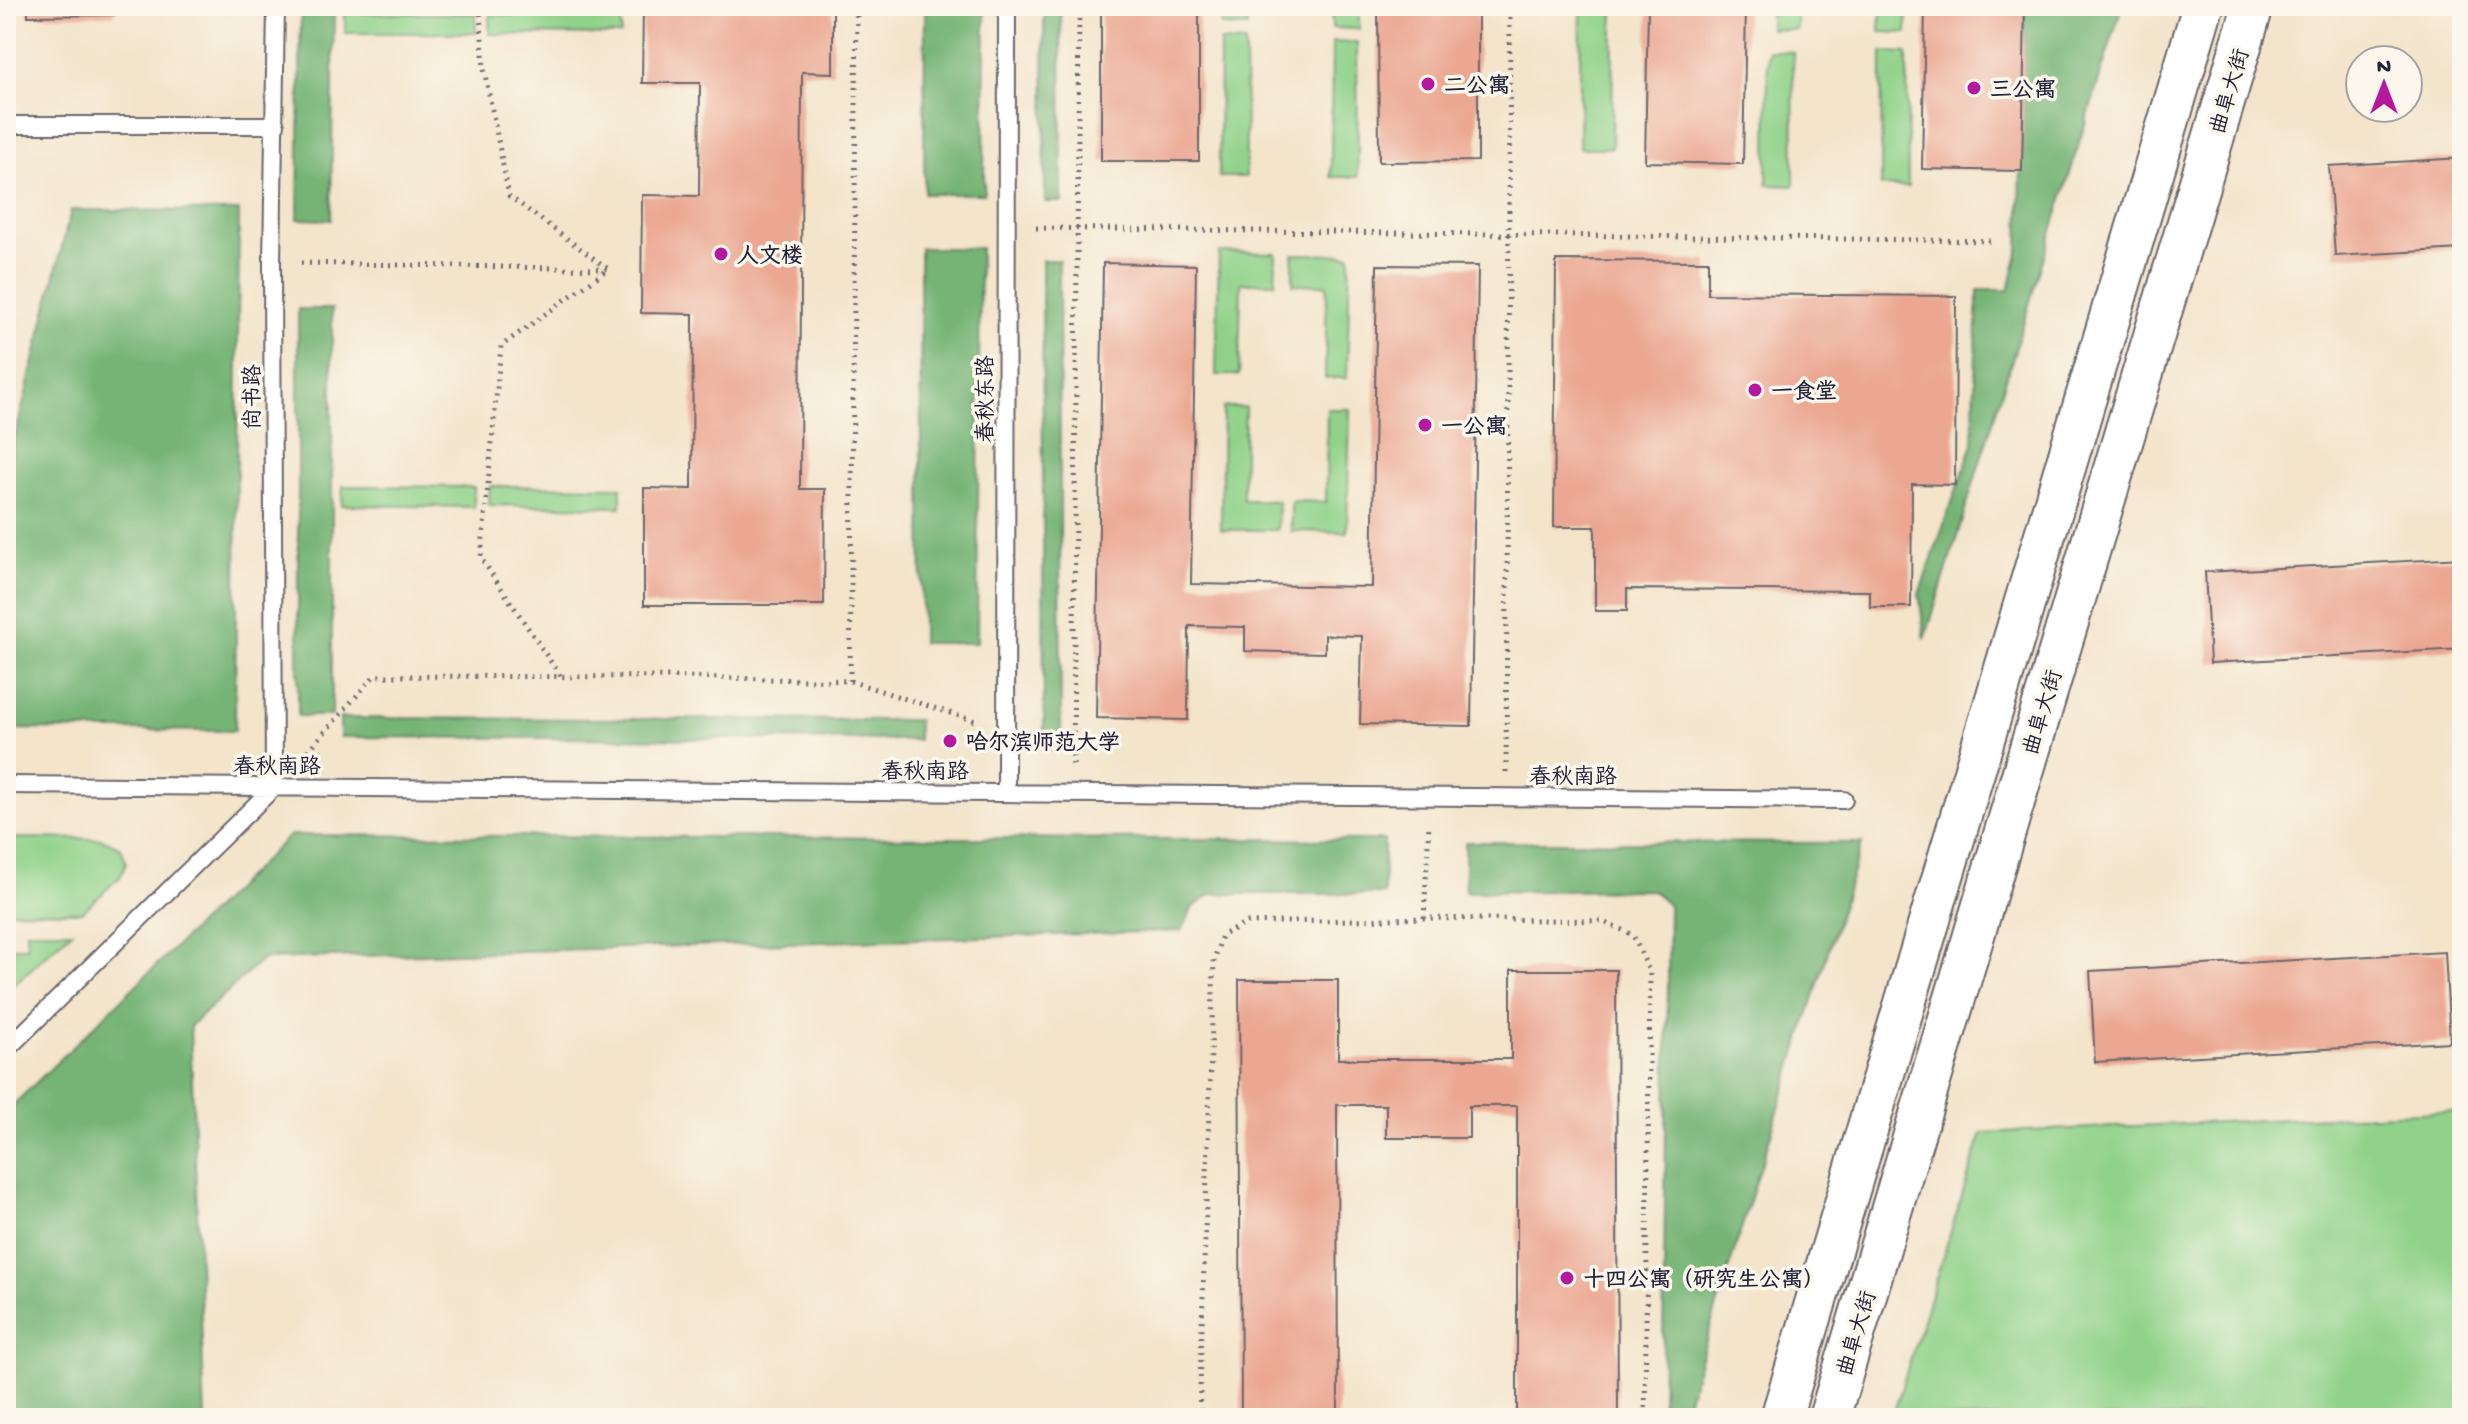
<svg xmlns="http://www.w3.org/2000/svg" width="2468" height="1424" font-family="'Gochi Hand','LXGW WenKai TC',sans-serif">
	<rect width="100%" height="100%" fill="#fbf7ec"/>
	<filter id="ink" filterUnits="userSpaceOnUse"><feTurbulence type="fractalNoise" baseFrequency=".0125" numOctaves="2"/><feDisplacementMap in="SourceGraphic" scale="16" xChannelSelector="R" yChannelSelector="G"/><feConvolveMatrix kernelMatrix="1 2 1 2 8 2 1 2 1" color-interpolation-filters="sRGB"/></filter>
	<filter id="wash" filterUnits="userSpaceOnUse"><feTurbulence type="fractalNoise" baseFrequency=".006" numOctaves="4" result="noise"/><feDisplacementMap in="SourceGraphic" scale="32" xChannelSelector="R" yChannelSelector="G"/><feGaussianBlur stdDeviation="1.8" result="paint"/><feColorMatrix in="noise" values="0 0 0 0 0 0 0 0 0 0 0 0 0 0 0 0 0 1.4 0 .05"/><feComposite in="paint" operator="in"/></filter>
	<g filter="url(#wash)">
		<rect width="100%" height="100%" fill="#f3e4ca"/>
		<path fill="#90d289" stroke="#597a62" stroke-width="2" d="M1221 6H1248V27L1221 26Z
			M1332 6H1359V29L1332 28Z
			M1581 6H1613L1612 148H1579Z
			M1770 6H1797V30L1770 29Z
			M1881 6H1907V33L1880 32Z
			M345 13 476 14V33H345Z
			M490 15 621 16V35L489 34Z
			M1220 42 1245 43 1246 177H1219Z
			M1332 42 1357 43 1358 177H1331Z
			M1768 51 1793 52 1794 186 1767 185Z
			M1882 52 1907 53 1908 187 1881 186Z
			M1219 252 1276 253 1275 283H1241L1239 375H1216Z
			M1293 254 1350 255 1347 378H1325L1327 285 1293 284Z
			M1223 407H1245L1243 500 1278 501 1277 530H1221Z
			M1327 409H1350L1347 532 1291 531V501L1326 502Z
			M343 486 474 487V507L342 505Z
			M490 486 621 487V507L489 505Z
			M6 838 102 839 121 848 126 862 121 876 82 912 8 911 6 929Z
			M26 931H72L6 992V947H27Z
			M2462 1111V1418H1892L1982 1133Z"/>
		<path fill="#74b475" stroke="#4b6b58" stroke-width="2" d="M301 6H334L331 220 298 219Z
			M925 6H985L984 194H924Z
			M1044 6H1061L1062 202H1045Z
			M2025 6H2122L1925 639 1919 594 1973 444 1978 290H2009L2019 248Z
			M71 210 239 211 235 731 6 729V474Z
			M920 248H980L977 643H922Z
			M1042 260H1059L1061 750H1044Z
			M298 309H332V716H298Z
			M340 718 918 720V740L340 737Z
			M290 835 1384 840V894H1212L1192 908 1182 931 263 959 190 1026 205 1418H6V1112Z
			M1465 842 1862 843 1682 1418H1662L1669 906 1653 890 1465 892Z"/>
		<g id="blocks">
			<path fill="#eba792" d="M28 6H115V15L28 16Z
				M643 6H833V73L802 72 800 489H825L824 605H644V488L692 489 693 314 641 313 642 195 699 196 700 83H642Z
				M1101 6H1199V161H1101Z
				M1378 6H1478V161L1379 162Z
				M1648 6H1746L1743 164 1645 162Z
				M1925 6H2025L2022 171 1922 169Z
				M2462 158V249L2335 256 2329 166Z
				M1556 260 1708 261V294L1956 296 1955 485 1912 484 1911 607H1870V591L1627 589V611H1595V527H1554Z
				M1103 263 1196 265 1191 584 1372 587 1377 265 1478 266 1471 726 1360 724 1362 636 1325 635V653L1245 651V627L1189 626 1188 720 1096 718Z
				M2462 558V649L2210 663 2205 572Z
				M2445 952 2450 1042 2095 1062 2090 971Z
				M1511 970H1616L1618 1418H1517V1106H1469V1138H1386V1105H1337L1338 1418H1241L1239 980H1338V1059H1511Z"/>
		</g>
	</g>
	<g filter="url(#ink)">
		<use href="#blocks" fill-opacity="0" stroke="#6b666d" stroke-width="2"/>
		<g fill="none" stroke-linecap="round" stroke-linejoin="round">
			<defs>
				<path id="service" d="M6 125H276
					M6 785 1844 800
					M1006 793 1007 6
					M6 1050 274 787 272 263 276 6"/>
				<path id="tertiary" d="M1781 1418 2203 6
					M1829 1418 2253 6"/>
			</defs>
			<use href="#service" stroke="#6b666d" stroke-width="20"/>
			<use href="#tertiary" stroke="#6b666d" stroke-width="44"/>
			<path stroke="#6b666d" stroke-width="5" stroke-dasharray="2 6" stroke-linecap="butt" d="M480 6 484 69 509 196 608 269 501 346 481 558 561 677
				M1036 228 1994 241
				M301 263 607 269
				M850 681 857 6
				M303 757 374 676 684 677 850 681 978 722
				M1073 765 1079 6
				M1506 772 1510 6
				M1424 918 1429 825
				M1199 1418 1214 960 1222 935 1247 923 1424 918 1603 921 1633 935 1650 973 1645 1418"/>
			<use href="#service" stroke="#fff" stroke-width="16"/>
			<use href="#tertiary" stroke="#fff" stroke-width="40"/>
		</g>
	</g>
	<g fill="#b5179e" stroke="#fbf7ec" stroke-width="3">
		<circle cx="1428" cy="84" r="8"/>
		<circle cx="1974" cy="88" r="8"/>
		<circle cx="721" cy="254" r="8"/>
		<circle cx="1755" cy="390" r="8"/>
		<circle cx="1425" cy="425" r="8"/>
		<circle cx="950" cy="741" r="8"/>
		<circle cx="1567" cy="1278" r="8"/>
	</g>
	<g text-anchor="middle" stroke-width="7" stroke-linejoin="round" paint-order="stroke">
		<g font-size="22" font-weight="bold" fill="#22223b" stroke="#fbf7ec" text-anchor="start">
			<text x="1444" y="92">二公寓</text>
			<text x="1990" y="96">三公寓</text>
			<text x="737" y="262">人文楼</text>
			<text x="1771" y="398">一食堂</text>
			<text x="1441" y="433">一公寓</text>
			<text x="966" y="749">哈尔滨师范大学</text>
			<text x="1583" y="1286">十四公寓（研究生公寓）</text>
		</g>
		<g font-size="22" fill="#22223b" stroke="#fbf7ec">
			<text transform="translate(2228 91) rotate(-73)" y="8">曲阜大街</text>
			<text transform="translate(251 397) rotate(-90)" y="8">尚书路</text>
			<text transform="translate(984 399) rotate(-90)" y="8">春秋东路</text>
			<text transform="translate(2041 712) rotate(-73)" y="8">曲阜大街</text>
			<text x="277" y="773">春秋南路</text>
			<text x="925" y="778">春秋南路</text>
			<text x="1573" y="783">春秋南路</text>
			<text transform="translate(1855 1333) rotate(-73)" y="8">曲阜大街</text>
		</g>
	</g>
	<rect width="2468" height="1424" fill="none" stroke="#fbf7ec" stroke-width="32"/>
	<g transform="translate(2384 84)"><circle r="38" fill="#fbf7ec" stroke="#a4a2a5" stroke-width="2"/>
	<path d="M0-6L14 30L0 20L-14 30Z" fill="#b5179e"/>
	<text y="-12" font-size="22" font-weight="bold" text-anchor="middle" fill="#22223b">N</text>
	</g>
</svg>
